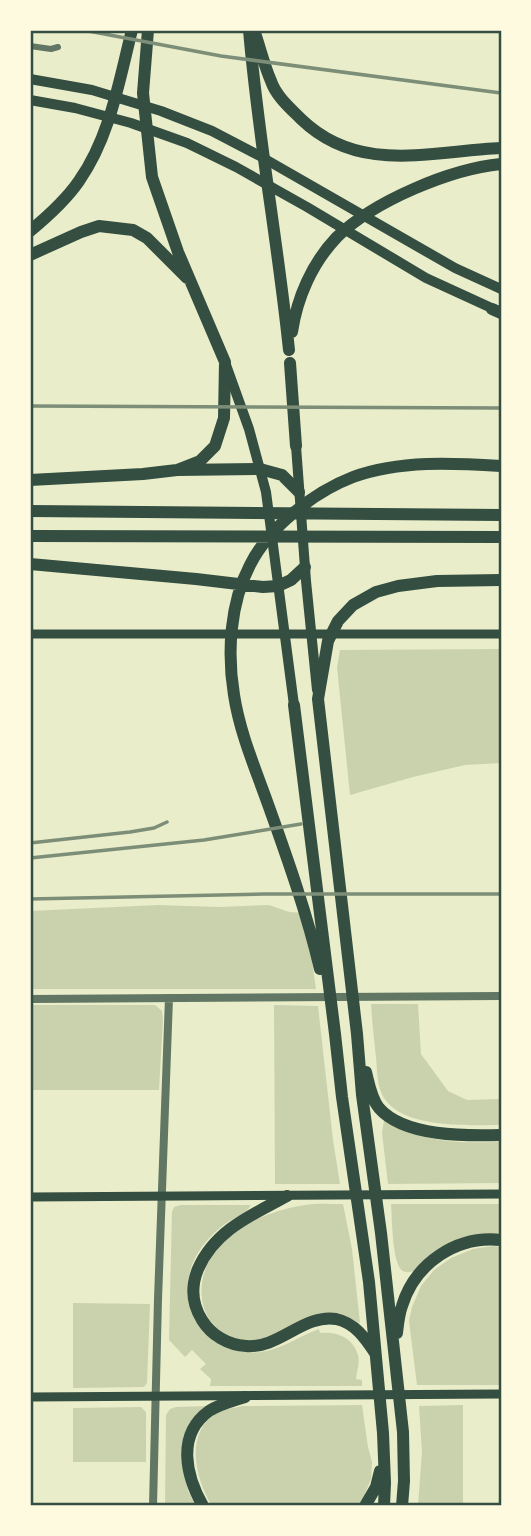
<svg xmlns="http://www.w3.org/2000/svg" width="531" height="1536" font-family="'Alegreya Sans',sans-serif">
	<rect width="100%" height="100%" fill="#e9edc9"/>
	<path fill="#cad2ad" d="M501 649V763L465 765 413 777 350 795 337 667 340 650Z
		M158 905 219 907 269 905 289 912 305 913 316 989H30V911Z
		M371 1004H418L421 1054 448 1091 467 1100 501 1099V1125C468 1125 392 1130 380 1089 377 1079 377 1068 376 1057 374 1039 372 1021 371 1004Z
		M30 1005H155L162 1011 163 1020 159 1090H30Z
		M274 1005 318 1006 333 1140 340 1184H275Z
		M384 1120C427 1143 454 1143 501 1142V1183L388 1184 382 1133Z
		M343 1204 352 1249 360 1323 344 1316 256 1341C191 1341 186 1269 231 1234 249 1220 282 1208 305 1205 317 1203 330 1204 343 1204Z
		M391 1204H501V1235L492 1234 473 1236 414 1271C411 1272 406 1273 403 1271 392 1266 392 1216 391 1204Z
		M181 1205H251C246 1214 234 1218 225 1224 212 1233 198 1249 192 1265 176 1313 209 1358 260 1352 281 1350 299 1336 319 1329L320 1333C336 1331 353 1337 358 1355 360 1362 357 1371 356 1379L362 1380V1386H210L211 1379 200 1369 206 1364 192 1350 185 1357 169 1340 172 1212 174 1207Z
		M493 1246 501 1247V1385H417L409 1321 412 1307 421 1286 434 1270 451 1258 473 1249Z
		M73 1303 150 1304 147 1383 144 1387 73 1388Z
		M362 1405 368 1447 372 1462 371 1479 364 1496 358 1506H212C196 1480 184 1435 215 1414 224 1409 233 1408 243 1406Z
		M463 1405V1506H418L422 1452 419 1406Z
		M207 1406 182 1462 188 1491 196 1506H165L166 1415 170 1409 176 1407Z
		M141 1407 146 1412V1462H73V1408Z"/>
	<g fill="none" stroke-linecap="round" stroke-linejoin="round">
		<path stroke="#617663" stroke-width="6" d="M30 46 51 49 58 47"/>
		<path stroke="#617663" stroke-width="8" d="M30 999 501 996
			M153 1506 158 1299 169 998"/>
		<path stroke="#344e41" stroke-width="9" d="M30 634H501
			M30 1197 501 1194
			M30 1397 501 1394"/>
		<path stroke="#344e41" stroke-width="10" d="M30 79 92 90 161 111 212 131 258 155 455 268 501 289
			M30 100 75 108 131 123 187 143 236 167 307 207 426 278 498 311"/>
		<path stroke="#344e41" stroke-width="10" d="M226 365 249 429 266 492 294 705
			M296 446 306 581 317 690"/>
		<path stroke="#344e41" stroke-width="12" d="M148 30 143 93 152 177 178 252 225 362 224 418 215 446 200 461 177 470
			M249 30C258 137 278 243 289 350
			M254 30C260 47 264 65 271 81 276 96 290 108 301 119 359 175 431 151 501 148
			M30 231C47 217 66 200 79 181 110 137 119 81 132 30
			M30 255 81 232 99 226 133 230 147 238 187 278
			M492 309 501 313
			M292 332C297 298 312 263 337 237 374 201 450 169 501 164
			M290 363 296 446
			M30 480 143 474 177 470 260 469 282 475 299 492
			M30 511 501 515
			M30 536 501 537
			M30 564 196 579 263 587 278 586 291 580 305 567
			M294 705 335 1034 342 1097 369 1282 383 1433 385 1483 384 1506
			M320 969C307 914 288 860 269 807 256 770 240 734 234 695 227 653 230 603 250 565 269 527 314 492 353 477 400 460 453 463 501 466
			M366 1072C369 1084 371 1098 379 1108 404 1137 467 1136 501 1135
			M287 1196C252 1215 215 1230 198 1269 191 1286 192 1304 202 1320 211 1335 228 1345 246 1346 279 1349 303 1314 336 1319 355 1323 365 1338 375 1353
			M397 1333C398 1324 399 1314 402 1306 415 1263 457 1235 501 1240
			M203 1506C186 1476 176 1435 209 1411 220 1404 233 1401 245 1397
			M365 1506 376 1487 380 1471
			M402 1506 404 1481 403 1432 381 1233 362 1095 357 1034 318 699 328 641 338 621 353 605 376 592 398 586 437 581 501 580"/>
		<path stroke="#7c8e77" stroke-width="3.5" d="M83 30 221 56 501 93
			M30 406 501 408
			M30 843 130 832 154 828 167 822
			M30 858 204 840 301 824
			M30 899 264 894H501"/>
	</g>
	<rect width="531" height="1536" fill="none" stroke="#fefae0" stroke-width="63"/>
	<rect x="32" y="32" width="468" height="1472" fill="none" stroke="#344e41" stroke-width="2.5"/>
</svg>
